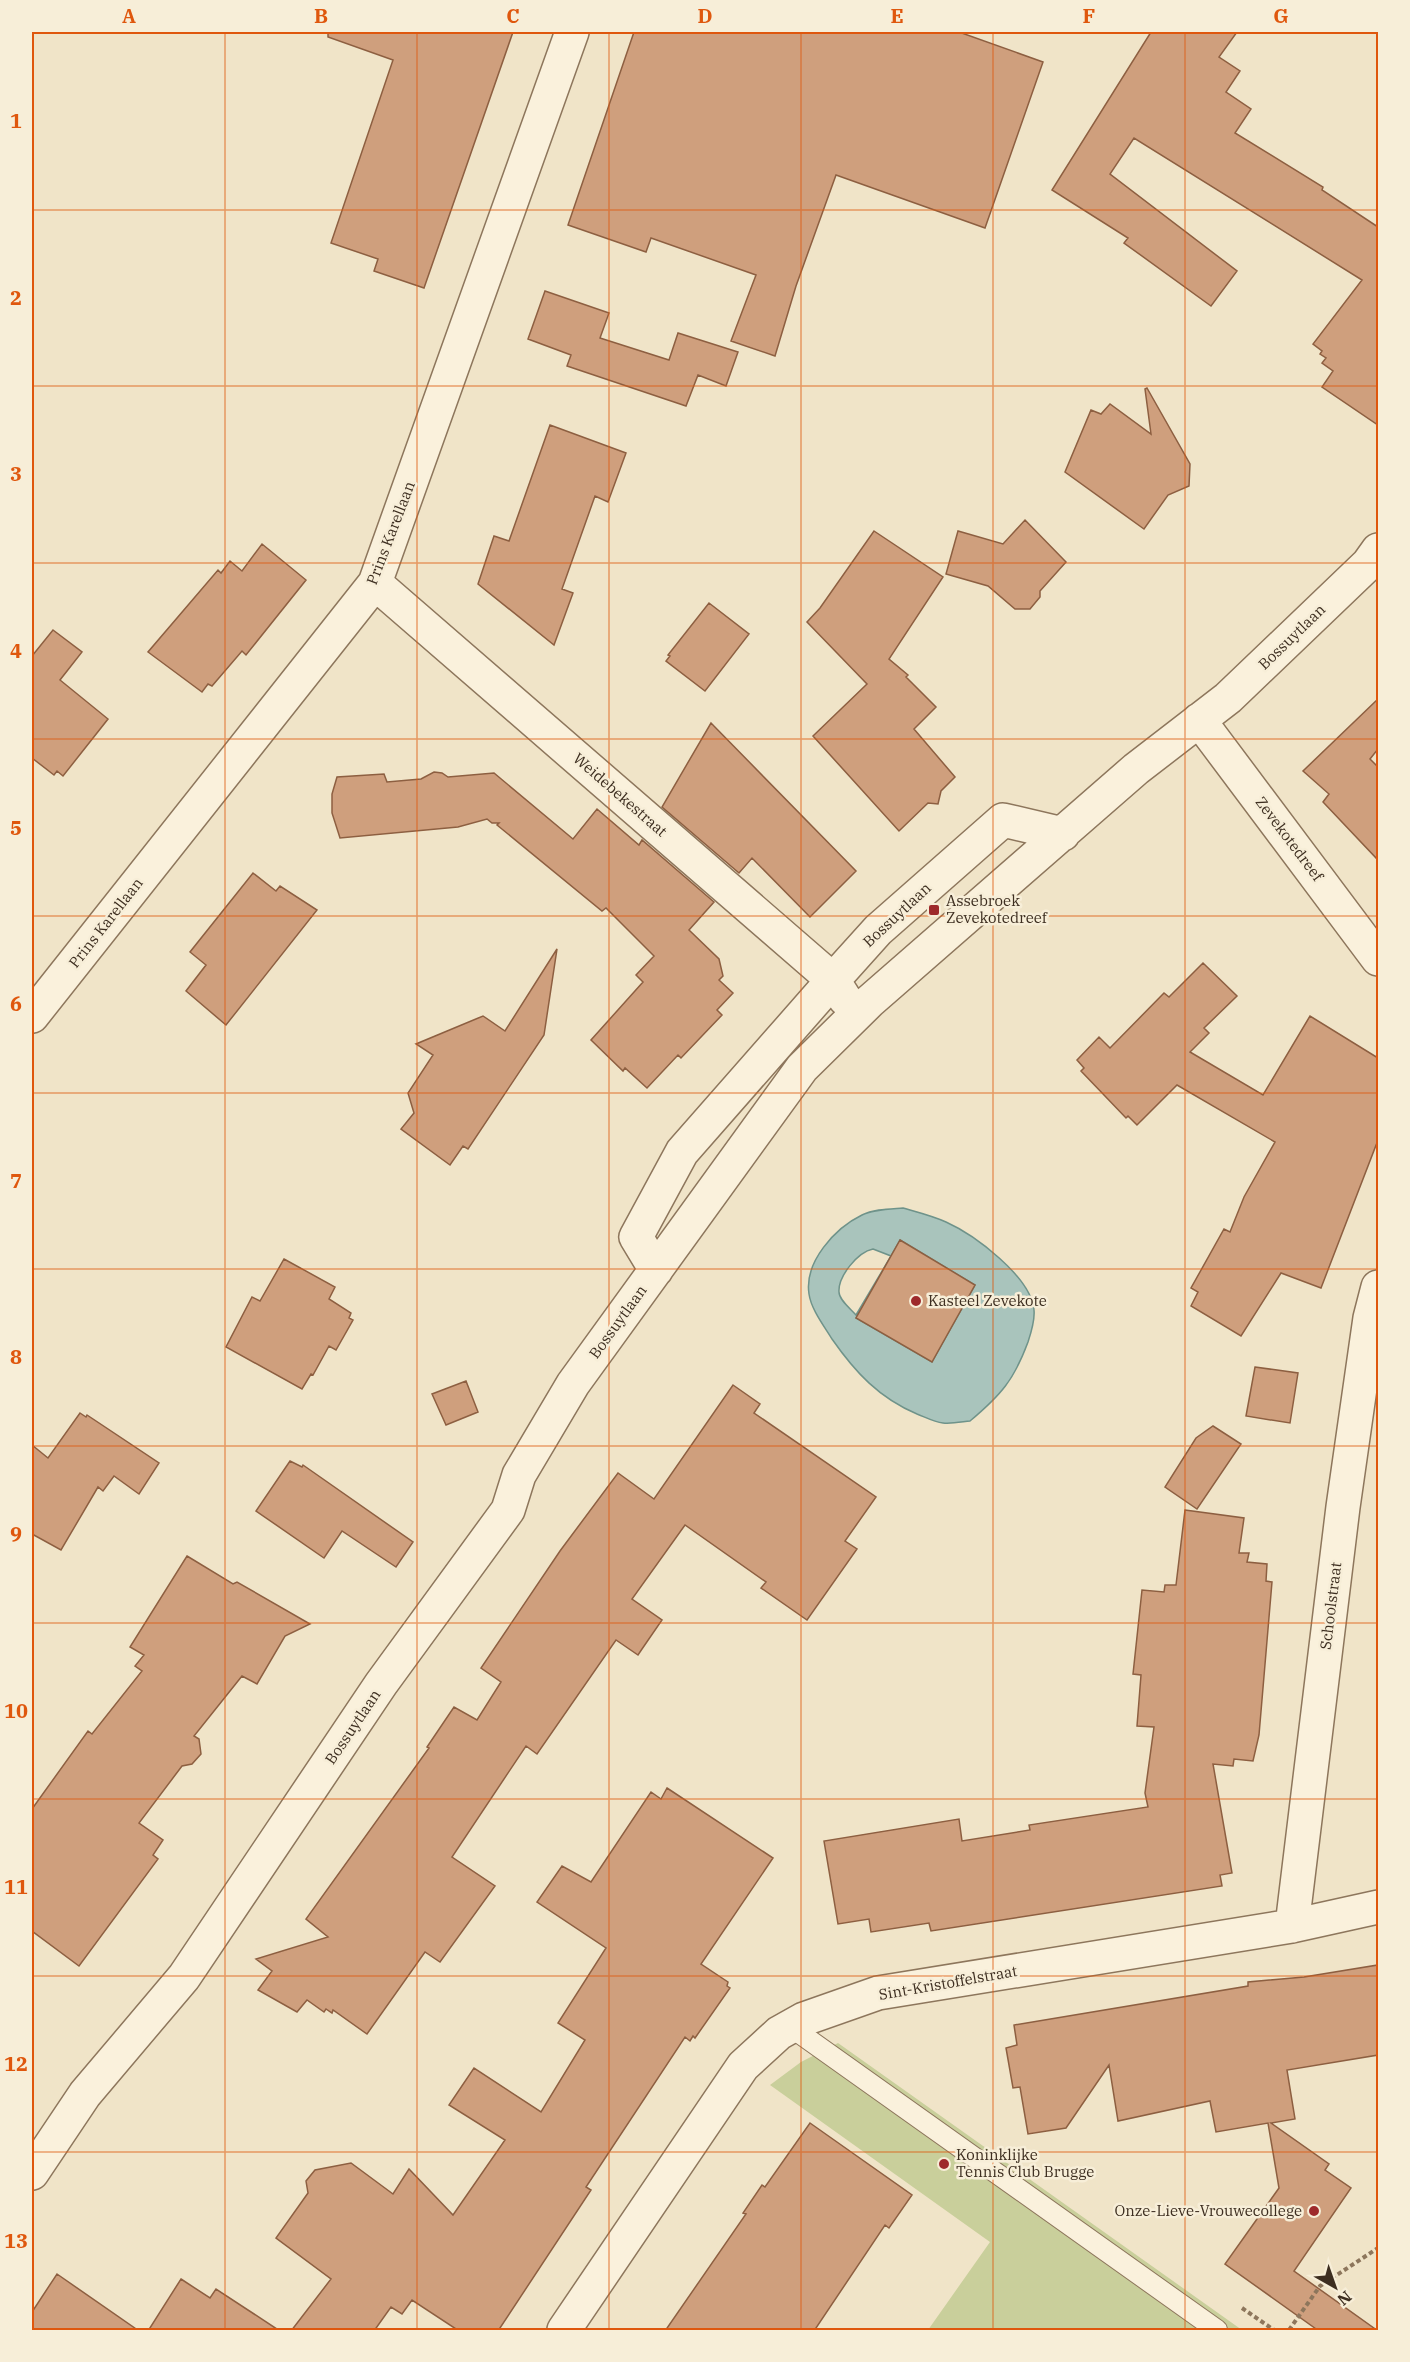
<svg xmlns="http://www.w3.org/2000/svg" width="1410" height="2362" font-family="'IBM Plex Serif',serif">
	<rect width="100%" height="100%" fill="#f0e4c8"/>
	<path fill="#c9cf9b" d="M838 2043 1242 2330H928L990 2242 770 2085 801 2062Z"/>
	<path fill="#a9c4bc" stroke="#6f938a" stroke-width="1.5" fill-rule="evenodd" d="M903 1208C917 1212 933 1216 946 1222 975 1235 1031 1277 1034 1310 1035 1320 1031 1333 1028 1342 1014 1380 1001 1395 970 1421 961 1422 951 1424 943 1423 934 1422 925 1417 917 1414 879 1398 855 1372 832 1339 824 1326 811 1309 809 1294 804 1262 835 1228 862 1215 874 1209 890 1209 903 1208ZM900 1240 975 1285 932 1362 856 1318ZM873 1249 891 1256 856 1315C851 1309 839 1300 839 1292 838 1276 858 1252 873 1249Z"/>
	<path fill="#cf9f7d" stroke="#8d5f41" stroke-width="1.5" d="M328 32H513L424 288 374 271 378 259 331 243 393 60 328 37Z
		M634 32H959L1043 62 985 228 836 175 796 286 775 356 731 341 756 275 651 238 646 252 568 225Z
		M1151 32H1237L1219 57 1240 71 1226 92 1251 109 1235 133 1323 187 1322 190 1378 227V425L1322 387 1333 371 1322 363 1326 358 1320 354 1322 351 1313 344 1362 280 1134 138 1110 174 1237 271 1211 306 1124 243 1128 238 1052 190Z
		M545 291 609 313 600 338 669 360 678 333 738 352 726 386 698 375 686 406 567 366 571 355 528 339Z
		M1147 388 1190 464 1189 486 1168 495 1144 529 1065 472 1091 410 1101 414 1110 404 1151 434 1145 389Z
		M550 425 626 453 608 502 595 496 562 589 573 593 554 645 478 584 494 536 509 541Z
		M1025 520 1066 562 1040 591V597L1030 609H1015L988 586 946 574 958 531 1003 544Z
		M874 531 943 577 889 659 908 675 906 677 936 707 914 729 955 777 941 791 938 804 928 803 899 831 813 736 867 684 807 622 820 608Z
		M262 544 306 580 246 655 242 651 212 686 208 684 202 692 148 652 218 570 221 573 230 561 242 571Z
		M709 603 749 634 705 691 666 661 670 656 668 655Z
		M53 630 82 652 60 680 108 719 63 776 57 771 54 775 32 758V656Z
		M1378 699V749L1370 759 1378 767V860L1323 802 1329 794 1303 771Z
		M711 723 856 871 810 917 752 858 739 873 662 807Z
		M434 772 442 773 448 777 494 773 573 839 597 809 639 845 642 840 714 902 689 930 719 959 723 976 719 980 733 993 717 1010 722 1015 681 1058 678 1055 647 1088 625 1068 623 1071 591 1040 643 982 636 975 654 956 606 908 602 911 497 825 499 823H492L487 819 458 827 340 838 332 813V794L337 777 384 774 387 782 421 779Z
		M253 873 276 891 280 886 317 910 226 1025 186 991 206 965 190 952Z
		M557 949 544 1035 468 1149 463 1146 450 1165 401 1129 414 1113 408 1093 433 1055 416 1044 483 1016 505 1031Z
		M1203 963 1237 996 1204 1028 1209 1033 1190 1052 1263 1095 1310 1016 1378 1058V1140L1321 1288 1281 1273 1241 1336 1191 1306 1198 1292 1191 1288 1224 1229 1230 1232 1244 1197 1275 1142 1177 1085 1137 1125 1128 1116 1126 1118 1081 1071 1084 1068 1077 1060 1099 1037 1110 1048 1164 993 1169 997Z
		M900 1240 975 1285 932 1362 856 1318Z
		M284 1259 335 1287 329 1299 351 1313 349 1318 353 1320 336 1350 329 1346 313 1375 311 1374 302 1389 226 1347 252 1297 260 1301Z
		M1255 1367 1298 1373 1290 1423 1246 1416Z
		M466 1381 478 1412 446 1425 432 1394Z
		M733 1385 760 1404 754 1413 876 1497 845 1541 857 1549 807 1620 761 1588 766 1582 685 1525 632 1599 662 1620 642 1649 638 1655 616 1640 537 1754 526 1746 452 1857 495 1886 440 1962 425 1952 367 2034 333 2010 332 2013 326 2009 324 2012 307 2000 297 2012 258 1990 272 1971 256 1959 328 1937 306 1919 429 1748 427 1747 454 1707 477 1720 501 1682 481 1668 560 1551 618 1473 654 1499Z
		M80 1413 86 1417 87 1415 159 1463 139 1494 114 1476 103 1491 98 1487 61 1550 32 1534V1445L48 1458Z
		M1213 1426 1241 1444 1197 1509 1165 1487 1196 1438Z
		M290 1461 302 1467 303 1465 413 1542 396 1567 342 1531 324 1558 256 1511Z
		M1185 1510 1244 1518 1239 1553H1249L1247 1562 1267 1564 1266 1581 1272 1582 1259 1735 1253 1761 1234 1759 1233 1766 1213 1764 1232 1873 1220 1875 1222 1886 931 1931 929 1923 871 1932 869 1919 838 1924 824 1841 959 1819 962 1841 1030 1830 1029 1825 1148 1807 1145 1793 1154 1727 1137 1726 1141 1675 1133 1674 1142 1590 1164 1592 1165 1585H1176Z
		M187 1556 233 1584 237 1582 310 1624 285 1636 257 1684 242 1676 194 1736 199 1739 201 1754 192 1764 182 1766 139 1823 163 1840 153 1855 158 1859 79 1966 32 1931V1809L88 1731 92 1734 142 1671 135 1666 144 1655 130 1647Z
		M667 1788 773 1858 701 1964 728 1982 727 1986 730 1988 695 2038 693 2036 690 2041 685 2037 586 2187 591 2190 498 2331H459L412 2300 402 2314 391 2307 374 2331H291L331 2279 276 2238 308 2193 306 2181 315 2170 351 2163 393 2194 409 2169 453 2215 505 2140 449 2105 474 2068 541 2112 585 2040 558 2023 606 1948 537 1902 562 1866 591 1882 651 1792 661 1799Z
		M1378 1965V2055L1287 2070 1295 2119 1271 2123 1329 2164 1325 2170 1351 2188 1294 2271 1378 2331H1319L1225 2264 1279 2188 1268 2123 1216 2132 1210 2101 1118 2121 1109 2065 1066 2128 1028 2134 1020 2087 1013 2088 1006 2048 1017 2045 1014 2025 1248 1986V1982L1304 1977Z
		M810 2123 912 2195 889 2228 885 2225 814 2331H665L746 2214 743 2213 762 2185 765 2187Z
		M57 2274 139 2331H32V2312Z
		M181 2279 210 2298 216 2289 280 2331H148Z"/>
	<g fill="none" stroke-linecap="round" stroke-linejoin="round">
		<defs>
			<path id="service" d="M791 2027 1217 2330"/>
			<path id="minor" d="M375 583 833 980 845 999
				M1199 720 1378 959
				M32 1016 375 583 572 32
				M656 1270 636 1237 682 1152 833 980 878 930 1003 820 1063 834
				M1292 1926 1343 1507 1370 1318 1378 1287
				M32 2173 85 2094 184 1977 381 1684 508 1510 519 1475 573 1384 802 1068 870 1001 1136 769 1228 698 1368 564 1378 550
				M564 2330 743 2066 779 2033 804 2019 878 1993 1292 1926 1378 1907"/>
		</defs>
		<use href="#service" stroke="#8d765c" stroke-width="22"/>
		<use href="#minor" stroke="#8d765c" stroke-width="36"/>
		<path stroke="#8d765c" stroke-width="4" stroke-dasharray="4.5 3" stroke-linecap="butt" d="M1242 2308 1274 2330
			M1289 2330 1320 2286 1378 2248"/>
		<use href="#service" stroke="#faf1dc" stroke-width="20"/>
		<use href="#minor" stroke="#faf1dc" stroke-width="33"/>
	</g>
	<path fill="none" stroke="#df570d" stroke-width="1.5" stroke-opacity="0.55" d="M225 32V2330M417 32V2330M609 32V2330M801 32V2330M993 32V2330M1185 32V2330M32 210H1378M32 386H1378M32 563H1378M32 739H1378M32 916H1378M32 1093H1378M32 1269H1378M32 1446H1378M32 1623H1378M32 1799H1378M32 1976H1378M32 2152H1378"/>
	<g fill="#9e2a2b" stroke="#f7eed8" stroke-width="2">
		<rect x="928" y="904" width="12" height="12" rx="3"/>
		<circle cx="916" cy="1301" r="6"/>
		<circle cx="944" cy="2164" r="6"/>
		<circle cx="1314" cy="2211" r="6"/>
	</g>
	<g text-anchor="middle" stroke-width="5" stroke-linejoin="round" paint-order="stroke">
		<g font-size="15" fill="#3d2e20" stroke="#f7eed8">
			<text transform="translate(391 533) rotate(-69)" y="5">Prins Karellaan</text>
			<text transform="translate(1292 637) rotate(-44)" y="5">Bossuytlaan</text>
			<text transform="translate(620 795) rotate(41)" y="5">Weidebekestraat</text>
			<text transform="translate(1289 839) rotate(53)" y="5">Zevekotedreef</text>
			<text transform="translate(897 915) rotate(-43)" y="5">Bossuytlaan</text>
			<text transform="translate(106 923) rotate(-52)" y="5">Prins Karellaan</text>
			<text transform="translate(618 1322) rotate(-54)" y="5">Bossuytlaan</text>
			<text transform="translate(1331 1606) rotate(-83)" y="5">Schoolstraat</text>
			<text transform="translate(353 1727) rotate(-56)" y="5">Bossuytlaan</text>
			<text transform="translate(948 1983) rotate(-10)" y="5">Sint-Kristoffelstraat</text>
		</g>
		<g font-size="15" fill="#3d2e20" stroke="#f7eed8" text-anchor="start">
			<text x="946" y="906">Assebroek<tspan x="946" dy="17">Zevekotedreef</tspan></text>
			<text x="928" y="1306">Kasteel Zevekote</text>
			<text x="956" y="2160">Koninklijke<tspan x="956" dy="17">Tennis Club Brugge</tspan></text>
			<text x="1302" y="2216" text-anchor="end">Onze-Lieve-Vrouwecollege</text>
		</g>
	</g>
	<rect width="1410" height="2362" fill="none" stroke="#f7eed8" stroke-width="66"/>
	<g transform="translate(1335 2287) rotate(140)" stroke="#f7eed8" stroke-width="4.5" paint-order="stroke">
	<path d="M0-4.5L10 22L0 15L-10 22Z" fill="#3d2e20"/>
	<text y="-9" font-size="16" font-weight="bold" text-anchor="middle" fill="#3d2e20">N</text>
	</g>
	<rect x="33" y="33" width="1344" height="2296" fill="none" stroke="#df570d" stroke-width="2"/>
	<g font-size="20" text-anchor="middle" font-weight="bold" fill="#df570d">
		<text x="129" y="23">A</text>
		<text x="321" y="23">B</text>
		<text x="513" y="23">C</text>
		<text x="705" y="23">D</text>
		<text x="897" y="23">E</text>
		<text x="1089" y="23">F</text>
		<text x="1281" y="23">G</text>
		<text x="16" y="128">1</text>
		<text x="16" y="305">2</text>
		<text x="16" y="481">3</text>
		<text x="16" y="658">4</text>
		<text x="16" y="835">5</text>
		<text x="16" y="1011">6</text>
		<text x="16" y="1188">7</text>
		<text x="16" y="1364">8</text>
		<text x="16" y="1541">9</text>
		<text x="16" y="1718">10</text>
		<text x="16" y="1894">11</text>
		<text x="16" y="2071">12</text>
		<text x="16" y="2248">13</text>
	</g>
</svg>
